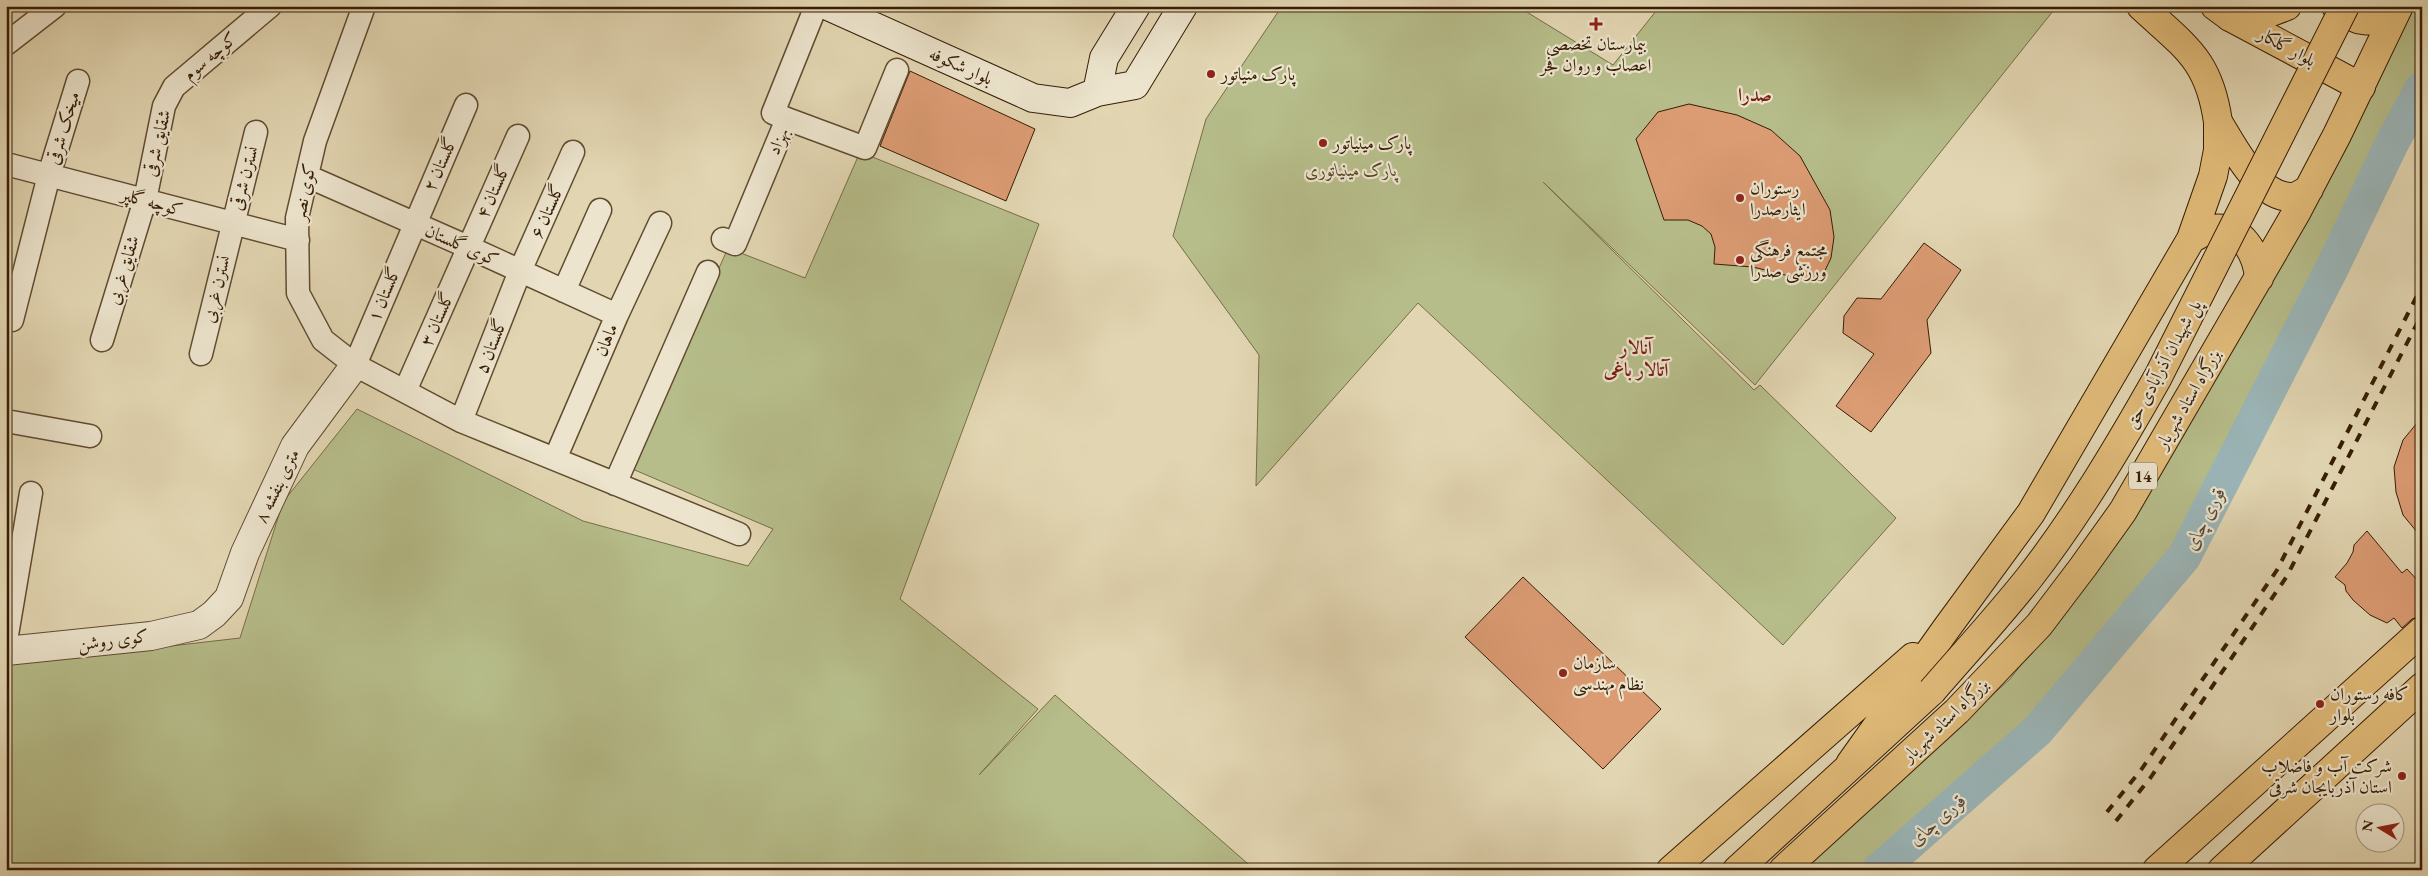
<svg xmlns="http://www.w3.org/2000/svg" width="2428" height="876" font-family="'EB Garamond',Amiri,serif">
	<rect width="100%" height="100%" fill="#e2d6b2"/>
	<filter id="stains"><feTurbulence type="fractalNoise" baseFrequency=".004" numOctaves="4"/><feColorMatrix values="0 0 0 0 .2 0 0 0 0 .09 0 0 0 0 .02 0 0 0 .5 -.17"/></filter>
	<radialGradient id="worn" r=".72"><stop offset=".6" stop-color="#630" stop-opacity="0"/><stop offset="1" stop-color="#630" stop-opacity=".3"/></radialGradient>
	<path fill="#b6bd8a" stroke="#766d48" d="M1282 6H1517L1613 65 1660 6H2057L1755 385 1543 182 1754 390 1760 385 1896 518 1783 645 1418 303 1256 486 1259 355 1173 236 1206 119Z
		M2408 6H2422V76L2167 565 2035 721 1866 870H1800L2010 679 2122 535Z
		M860 152 1039 224 900 599 1038 709 979 775 1055 695 1255 870H6V665L240 638 283 502 357 409 583 521 748 566 773 529 630 468 728 248 805 278Z"/>
	<g fill="none" stroke-linecap="round" stroke-linejoin="round">
		<path stroke="#9bb6b9" stroke-width="34" d="M1879 870 2037 731 2184 557 2333 266 2393 141 2422 88"/>
	</g>
	<path fill="#db9b73" stroke="#361d05" d="M910 71 1035 129 1006 201 880 146Z
		M1689 104 1737 115 1771 130 1800 156 1830 210 1834 237 1831 258 1821 279 1809 281 1753 267 1714 264 1715 247 1711 234 1702 226 1688 220H1664L1636 139 1658 112Z
		M1924 243 1961 270 1927 320 1931 353 1871 432 1836 406 1874 354 1843 333 1844 316 1857 298 1881 299Z
		M2422 417V538L2403 515 2396 492 2394 467 2403 440Z
		M2367 531 2402 573 2407 569 2422 585V616L2412 619 2402 628 2394 618 2387 623 2370 615 2353 600 2346 591 2345 585 2335 577 2347 563 2353 552 2354 545Z
		M1523 577 1661 709 1603 769 1465 637Z"/>
	<g fill="none" stroke-linecap="round" stroke-linejoin="round">
		<defs>
			<path id="minor" d="M364 6 315 141 297 218 298 293 323 340 355 365 461 421 739 534
				M6 44 55 6
				M787 119 865 148 897 70
				M6 164 298 240
				M307 176 468 247 617 315
				M723 239 735 244 787 119 773 113 816 6
				M564 291 600 210
				M12 320 49 175 78 81
				M102 340 145 200 164 106 174 87 270 6
				M201 354 256 132
				M355 365 466 105
				M405 391 518 136
				M6 421 90 436
				M461 421 520 271 573 152
				M555 459 617 315 660 223
				M615 484 708 272
				M6 641 31 493"/>
			<path id="tertiary" d="M6 651 151 636 199 625 214 614 229 598 245 553 295 446 355 365"/>
			<path id="secondary" d="M828 6 1033 98 1070 103 1097 92 1135 85 1183 6
				M1097 92 1104 58 1136 6"/>
			<path id="primary" d="M2141 6C2185 47 2209 59 2218 122
				M2215 6 2230 17 2361 87
				M2157 870 2422 631
				M2222 870 2422 687"/>
			<path id="trunk" d="M2336 6C2357 24 2372 24 2395 13
				M2230 17 2261 16 2287 6
				M2218 122C2234 147 2258 198 2292 197 2297 197 2304 192 2309 189
				M2191 239C2197 236 2206 230 2212 229 2242 225 2257 254 2259 278
				M1850 764 1946 629 2031 513 2191 239 2213 176 2218 150V122
				M1671 870 1913 657
				M1737 870 1932 691
				M1783 870 1957 711 2039 625 2083 567 2123 511 2296 213 2337 135 2399 6"/>
		</defs>
		<use href="#minor" stroke="#614b30" stroke-width="25"/>
		<use href="#tertiary" stroke="#614b30" stroke-width="30"/>
		<use href="#secondary" stroke="#361d05" stroke-width="30"/>
		<use href="#primary" stroke="#361d05" stroke-width="30"/>
		<use href="#trunk" stroke="#361d05" stroke-width="30"/>
		<use href="#minor" stroke="#ece4cd" stroke-width="22"/>
		<use href="#tertiary" stroke="#ece4cd" stroke-width="28"/>
		<use href="#secondary" stroke="#ece4cd" stroke-width="28"/>
		<use href="#primary" stroke="#e1bb79" stroke-width="28"/>
		<use href="#trunk" stroke="#e1bb79" stroke-width="28"/>
		<path stroke="#361d05" stroke-width="4" stroke-dasharray="9 9" stroke-linecap="butt" d="M2107 812 2141 770 2277 570 2422 286
			M2116 821 2151 777 2287 576 2422 314"/>
		<defs>
			<path id="trunk-bridge" d="M1932 691C1964 654 1998 617 2029 578 2078 515 2119 446 2158 377L2345 6"/>
		</defs>
		<use href="#trunk-bridge" stroke="#361d05" stroke-width="30" stroke-linecap="butt"/>
		<use href="#trunk-bridge" stroke="#e1bb79" stroke-width="28"/>
	</g>
	<g fill="#8f2418" stroke="#ece4cd" stroke-width="2">
		<path d="M1593.5 16.5h5v5h5v5h-5v5h-5v-5h-5v-5h5z"/>
		<circle cx="1211" cy="74" r="5"/>
		<circle cx="1323" cy="143" r="5"/>
		<circle cx="1740" cy="198" r="5"/>
		<circle cx="1740" cy="260" r="5"/>
		<circle cx="1563" cy="673" r="5"/>
		<circle cx="2320" cy="704" r="5"/>
		<circle cx="2402" cy="776" r="5"/>
	</g>
	<g text-anchor="middle" stroke-width="4.5" stroke-linejoin="round" paint-order="stroke">
		<rect fill="#ece4cd" stroke="#6d5941" stroke-width="1" x="2129" y="462.5" width="28" height="27" rx="4"/>
		<g font-size="16" font-weight="bold" fill="#361d05">
			<text x="2143" y="482">14</text>
		</g>
		<g font-size="18" fill="#361d05" stroke="#ece4cd" text-anchor="start">
			<text x="1596" y="50" text-anchor="middle">بیمارستان تخصصی<tspan x="1596" dy="21">اعصاب و روان فجر</tspan></text>
			<text x="1221" y="80">پارک منیاتور</text>
			<text x="1333" y="149">پارک مینیاتور</text>
			<text x="1750" y="194">رستوران<tspan x="1750" dy="21">ایثارصدرا</tspan></text>
			<text x="1750" y="256">مجتمع فرهنگی<tspan x="1750" dy="21">ورزشی صدرا</tspan></text>
			<text x="1573" y="669">سازمان<tspan x="1573" dy="21">نظام مهندسی</tspan></text>
			<text x="2330" y="700">کافه رستوران<tspan x="2330" dy="21">بلوار</tspan></text>
			<text x="2392" y="772" text-anchor="end">شرکت آب و فاضلاب<tspan x="2392" dy="21">استان آذربایجان شرقی</tspan></text>
		</g>
		<g font-size="18" fill="#361d05" stroke="#ece4cd">
			<text transform="translate(2287 47) rotate(28)" y="6">بلوار گلکار</text>
			<text transform="translate(210 56) rotate(-40)" y="6">کوچه سوم</text>
			<text transform="translate(961 66) rotate(24)" y="6">بلوار شکوفه</text>
			<text transform="translate(63 128) rotate(-73)" y="6">میخک شرقی</text>
			<text transform="translate(778 141) rotate(-67)" y="6">بهزاد</text>
			<text transform="translate(157 143) rotate(-77)" y="6">شقایق شرقی</text>
			<text transform="translate(440 164) rotate(-66)" y="6">گلستان ۲</text>
			<text transform="translate(244 178) rotate(-75)" y="6">نسترن شرقی</text>
			<text transform="translate(493 191) rotate(-66)" y="6">گلستان ۴</text>
			<text transform="translate(304 192) rotate(-79)" y="6">کوی نصر</text>
			<text transform="translate(152 202) rotate(15)" y="6">کوچه گلپر</text>
			<text transform="translate(547 211) rotate(-66)" y="6">گلستان ۶</text>
			<text transform="translate(462 245) rotate(24)" y="6">کوی گلستان</text>
			<text transform="translate(123 270) rotate(-73)" y="6">شقایق غربی</text>
			<text transform="translate(216 289) rotate(-76)" y="6">نسترن غربی</text>
			<text transform="translate(384 294) rotate(-67)" y="6">گلستان ۱</text>
			<text transform="translate(437 319) rotate(-66)" y="6">گلستان ۳</text>
			<text transform="translate(606 340) rotate(-67)" y="6">ماهان</text>
			<text transform="translate(491 346) rotate(-69)" y="6">گلستان ۵</text>
			<text transform="translate(2163 364) rotate(-62)" y="6">پل شهیدان آذرآبادی حق</text>
			<text transform="translate(2188 399) rotate(-60)" y="6">بزرگراه استاد شهریار</text>
			<text transform="translate(277 486) rotate(-64)" y="6">۸ متری بنفشه</text>
			<text transform="translate(113 640) rotate(-7)" y="6">کوی روشن</text>
			<text transform="translate(1945 720) rotate(-44)" y="6">بزرگراه استاد شهریار</text>
		</g>
		<g font-size="18" font-style="italic" fill="#564526" stroke="#ece4cd">
			<text x="1351" y="176">پارک مینیاتوری</text>
		</g>
		<g font-size="19" font-weight="bold" fill="#7a1f14" stroke="#ece4cd">
			<text x="1755" y="101">صدرا</text>
			<text x="1636" y="354">آنالار<tspan x="1636" dy="22">آتالار باغی</tspan></text>
		</g>
		<g font-size="19" font-style="italic" fill="#544b3b" stroke="#ece4cd">
			<text transform="translate(2204 518) rotate(-63)" y="7">قوری چای</text>
			<text transform="translate(1937 819) rotate(-41)" y="7">قوری چای</text>
		</g>
	</g>
	<rect width="2428" height="876" fill="none" stroke="#e2d6b2" stroke-width="25"/>
	<rect x="8" y="8" width="2413" height="861" fill="none" stroke="#361d05" stroke-width="2.5"/>
	<rect x="12" y="12" width="2403" height="851" fill="none" stroke="#361d05"/>
	<g transform="translate(2380 828) rotate(280)"><circle r="24" fill="#ece4cd" stroke="#a3947d"/>
	<path d="M0-4L9 19L0 12L-9 19Z" fill="#8f2418"/>
	<text y="-8" font-size="14" font-weight="bold" text-anchor="middle" fill="#361d05">N</text>
	</g>
	<rect width="100%" height="100%" filter="url(#stains)"/>
	<rect width="100%" height="100%" fill="url(#worn)"/>
</svg>
